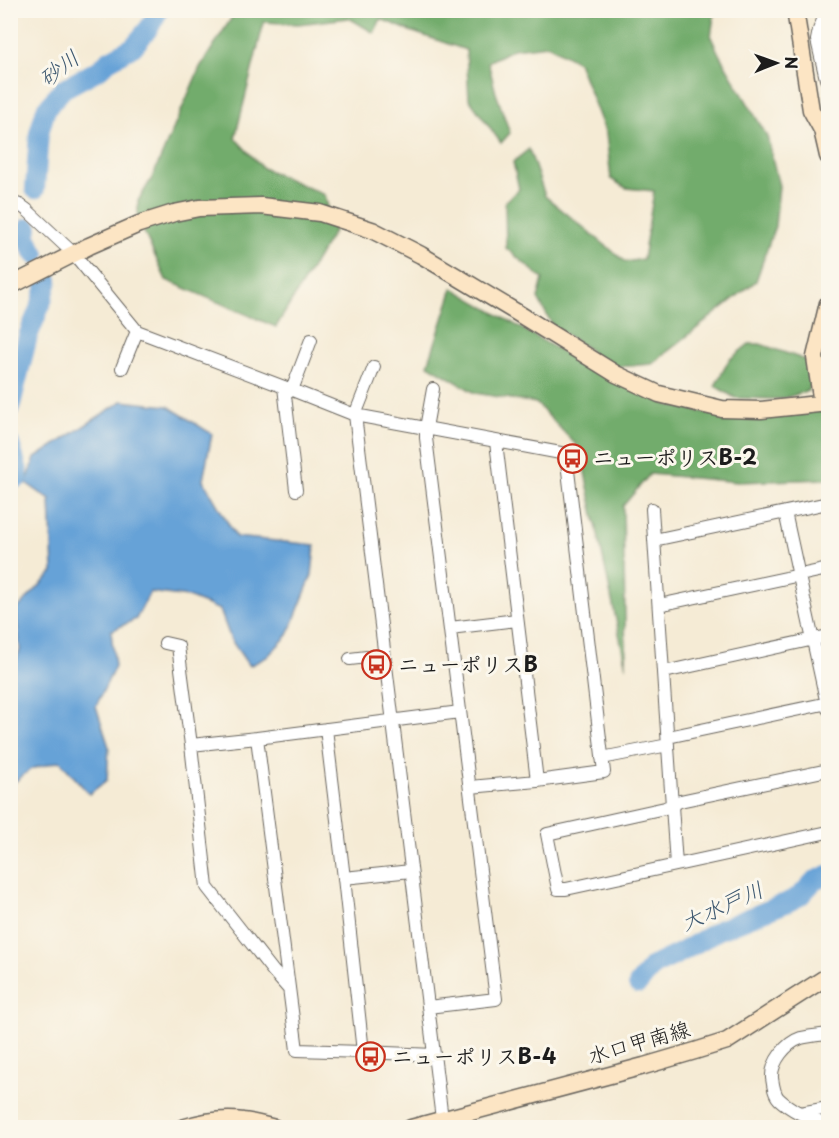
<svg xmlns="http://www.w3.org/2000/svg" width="839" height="1138" font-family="'Playpen Sans','Klee One',sans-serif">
	<rect width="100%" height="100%" fill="#fbf7ec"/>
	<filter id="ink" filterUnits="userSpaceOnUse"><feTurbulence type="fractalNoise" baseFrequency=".0167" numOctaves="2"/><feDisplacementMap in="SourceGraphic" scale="12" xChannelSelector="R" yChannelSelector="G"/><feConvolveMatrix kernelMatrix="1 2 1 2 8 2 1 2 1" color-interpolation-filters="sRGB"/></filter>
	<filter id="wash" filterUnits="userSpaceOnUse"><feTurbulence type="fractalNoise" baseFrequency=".008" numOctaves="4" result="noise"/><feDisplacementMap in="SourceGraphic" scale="24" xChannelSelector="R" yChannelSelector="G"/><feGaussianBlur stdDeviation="1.35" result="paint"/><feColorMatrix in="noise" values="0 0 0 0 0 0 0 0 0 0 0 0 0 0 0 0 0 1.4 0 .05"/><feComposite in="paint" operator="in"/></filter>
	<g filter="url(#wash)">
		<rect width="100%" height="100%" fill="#f5ebd5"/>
		<path fill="#72ac6c" stroke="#476444" stroke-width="1.5" d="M550 10 719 11 714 15 711 37 720 56 767 136 779 186 775 226 756 281 652 364 616 367 604 377 669 405 728 417 828 408V479L738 482 650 474 623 506 626 667 580 449 536 403 475 393 428 365 453 288 584 365 591 351 553 326 538 299 543 279 506 248 505 202 519 189 513 162 529 149 545 196 626 262 643 259 654 191 626 188 611 179 606 134 578 62 548 45 513 49 488 62 496 93 510 133 501 143 469 99 466 50 410 31 381 19 374 33 349 18 298 24 264 22 235 138 263 168 325 195 334 231 276 327 166 280 138 219V201L152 178 200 67 236 11Z
			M749 344H760L806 360 812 381 808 391 781 399 735 398 715 386 729 360Z"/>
		<path fill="#66a2d7" stroke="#415f7a" stroke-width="1.5" d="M122 401 168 406 212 434 203 480 236 537 315 545 312 575 288 635 267 657 249 666 231 640 220 610 188 597 150 592 136 619 111 631 115 666 96 706 109 747 107 780 89 794 60 761 31 769 11 785V673L20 650 16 610 53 572 50 500 26 483 35 458Z"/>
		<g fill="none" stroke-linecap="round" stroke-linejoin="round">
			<path stroke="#66a2d7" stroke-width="20" d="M35 189 39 133 46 109 63 89 100 69 108 61 133 47 149 28 159 10
				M28 228 26 237 35 254
				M10 408 28 336 41 304 48 280
				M10 444 18 471V478
				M638 984 653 966 680 953 719 930 786 903 800 896 814 881 828 875"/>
		</g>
	</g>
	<g filter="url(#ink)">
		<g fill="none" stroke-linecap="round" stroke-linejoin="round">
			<defs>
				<path id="street" d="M827 10 819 30 817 40 826 79 828 81
					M10 202 20 205 27 210 74 254 137 331 292 390 355 415 566 454 604 772 537 781 470 787
					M374 367 355 415 442 1119
					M122 368 137 331
					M284 387 296 490
					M292 390 311 340
					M496 442 537 781
					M652 509 676 865
					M785 512 828 709
					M654 540 828 503
					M659 605 828 569
					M450 628 517 620
					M165 643 178 646 191 745 207 887 273 971 288 988
					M350 659 384 655
					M664 672 828 636
					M326 729 344 878 363 1052
					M668 737 828 703
					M257 738 297 1050 363 1052 434 1055
					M191 745 257 738 460 712
					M602 758 668 745
					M828 770 680 801 665 808 547 834 558 889H566L828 832
					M344 878 411 871
					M428 1007 496 999 426 438V428L433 389
					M828 1034C820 1035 809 1036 801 1038 786 1043 771 1062 772 1078 773 1085 774 1094 779 1099 793 1112 812 1119 828 1126
					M800 1113 828 1108"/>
				<path id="secondary" d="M795 10 811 110 822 130 828 156
					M10 286 89 246 139 224 174 213 199 208 261 206 320 213 372 230 421 255 516 312 616 374 659 394 722 409 761 410 828 403
					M822 404 815 357 828 303
					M182 1128C201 1122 222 1118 243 1121 253 1122 264 1125 275 1128
					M411 1128 644 1066 695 1051 727 1041 828 976"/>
			</defs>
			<use href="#street" stroke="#68645d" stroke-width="14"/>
			<use href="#secondary" stroke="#68645d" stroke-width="19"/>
			<use href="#street" stroke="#fff" stroke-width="12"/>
			<use href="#secondary" stroke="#fce5c4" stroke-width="16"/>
		</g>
	</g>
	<defs>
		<symbol id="bus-ring" viewBox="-11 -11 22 22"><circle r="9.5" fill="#fbf7ec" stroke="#c8321e" stroke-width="1.5"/><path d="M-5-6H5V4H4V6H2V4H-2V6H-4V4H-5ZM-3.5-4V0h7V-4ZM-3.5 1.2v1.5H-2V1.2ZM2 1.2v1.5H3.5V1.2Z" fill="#c8321e"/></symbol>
	</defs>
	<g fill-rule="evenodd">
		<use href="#bus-ring" x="556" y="442" width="33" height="33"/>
		<use href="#bus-ring" x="360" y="648" width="33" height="33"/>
		<use href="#bus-ring" x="354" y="1040" width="33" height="33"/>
	</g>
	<g text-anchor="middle" stroke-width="6" stroke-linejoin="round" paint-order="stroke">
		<g font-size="21" font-weight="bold" fill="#1c1c1c" stroke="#fbf7ec" text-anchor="start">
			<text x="593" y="465">ニューポリスB-2</text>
			<text x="398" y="672">ニューポリスB</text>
			<text x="392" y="1064">ニューポリスB-4</text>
		</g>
		<g font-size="21" fill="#1c1c1c" stroke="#fbf7ec">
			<text transform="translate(639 1043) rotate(-16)" y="7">水口甲南線</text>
		</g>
		<g font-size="22" font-style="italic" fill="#3d5870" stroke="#fbf7ec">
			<text transform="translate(59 68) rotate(-37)" y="8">砂川</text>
			<text transform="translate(722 906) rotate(-24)" y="8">大水戸川</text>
		</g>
	</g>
	<rect width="839" height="1138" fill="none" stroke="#fbf7ec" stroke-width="36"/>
	<g transform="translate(776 63) rotate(89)" stroke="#fbf7ec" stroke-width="4.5" paint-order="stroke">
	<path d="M0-4.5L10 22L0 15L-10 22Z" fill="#1c1c1c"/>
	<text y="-9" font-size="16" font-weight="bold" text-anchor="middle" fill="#1c1c1c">N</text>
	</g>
</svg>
